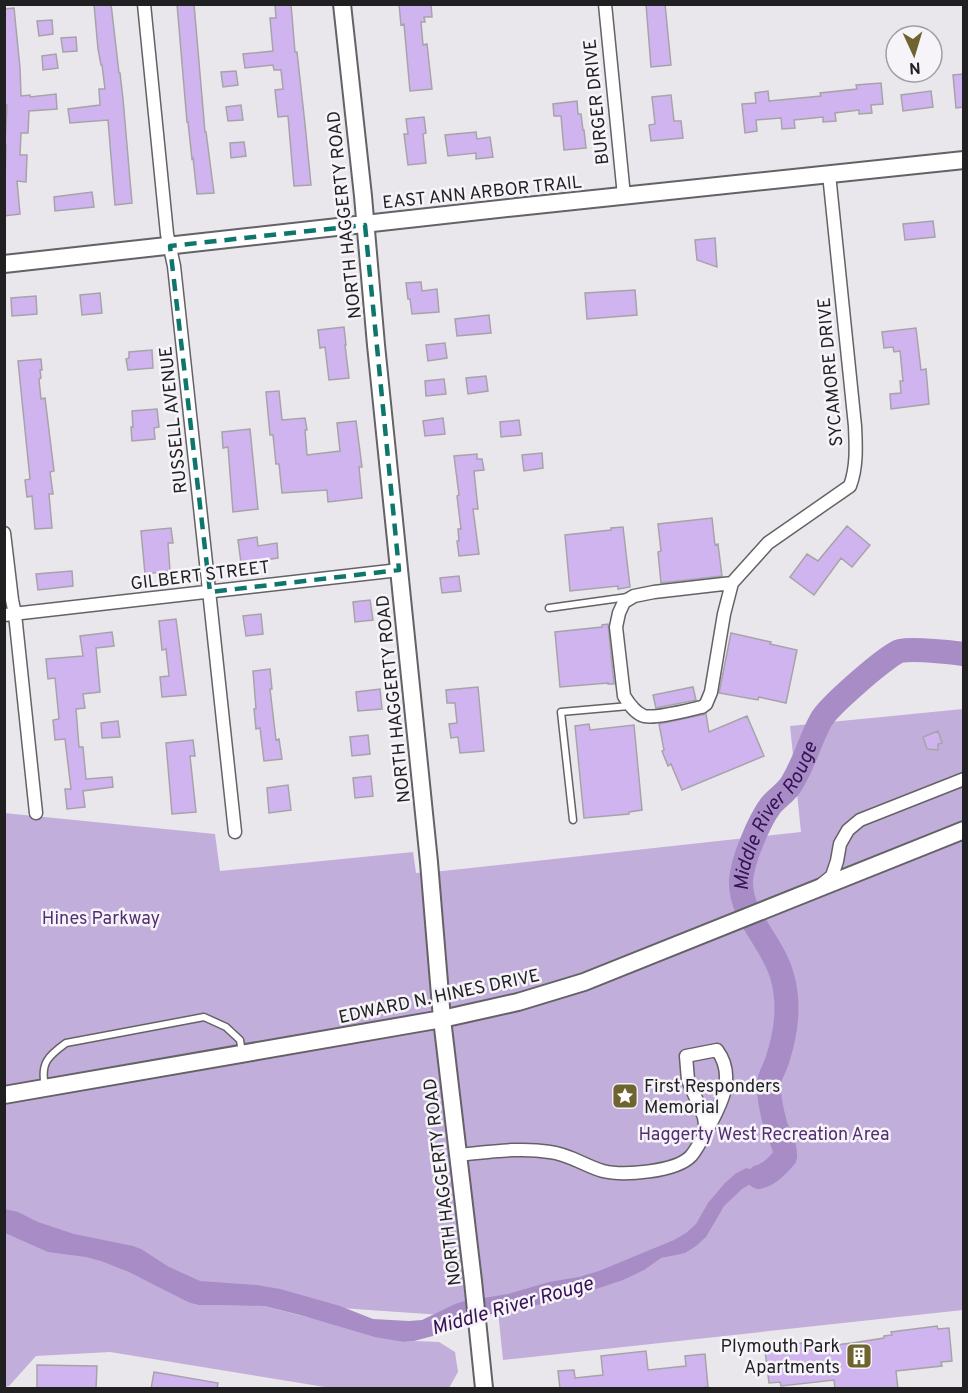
<svg xmlns="http://www.w3.org/2000/svg" width="968" height="1393" font-family="Overpass,sans-serif">
	<rect width="100%" height="100%" fill="#e9e6ec"/>
	<path fill="#c2aeda" d="M963 709V1310L503 1360 498 1311 456 1316 180 1297 190 1303 198 1305 264 1306 404 1342 414 1341 439 1342 455 1352 458 1372 449 1388H331L110 1352 36 1356 9 1386 5 1387 4 813 215 834 220 871 413 852 416 873 443 871 801 832 790 726Z"/>
	<path fill="#a78cc6" d="M785 1157 786 1168 775 1178 752 1183 742 1189 724 1206 706 1237 696 1246 685 1253 661 1258 644 1270 623 1280 566 1299 467 1319 455 1324 444 1333 414 1341 404 1342 375 1337 300 1315 264 1306 198 1305 190 1303 129 1272 101 1261 86 1257 48 1252 5 1233V1209L18 1212 38 1222 74 1234 133 1246 141 1249 169 1267 200 1281 257 1285 280 1289 340 1306 373 1319 409 1321 422 1320 455 1304 465 1301 508 1294 549 1282 579 1277 599 1271 674 1240 686 1233 696 1224 708 1203 725 1183 735 1174 746 1168 759 1172 769 1166 772 1159Z"/>
	<g fill="none" stroke-linecap="round" stroke-linejoin="round">
		<path stroke="#a78cc6" stroke-width="24" id="s1" d="M759 1177C770 1174 777 1166 785 1157 786 1147 780 1137 776 1127 772 1113 768 1097 769 1082 770 1075 775 1068 777 1061 786 1034 790 1003 782 976 773 942 740 917 741 881 742 861 759 821 771 805 777 798 785 793 790 786 803 767 810 740 821 720 828 707 887 655 900 651 915 648 947 652 964 654"/>
	</g>
	<path fill="#cfb4f0" stroke="#a6a4a8" stroke-width="1.5" d="M94 4H111L119 73H120L123 99 132 203 115 205 108 120 70 123 68 109 100 105 99 89H105L102 65H101L98 49Z
		M177 4H194L205 132H206L214 193 197 194 193 158 192 159 188 122H187Z
		M275 4H291L295 52H297L305 124 311 185 294 186 288 116 278 117 275 90 283 89 281 70H274L273 65 245 68 243 54 273 51 270 18H276Z
		M399 4H431L432 17H424L425 22H421L423 45 427 44 432 89 410 91 404 24 401 25Z
		M646 4H665L671 65 651 67Z
		M14 8 20 68 21 96 30 95V97L56 94 57 109 29 111 28 133H21L20 155H27L26 182 17 181 20 214 4 216 6 145H5L7 105H5L4 95V9Z
		M52 20 53 34 39 36 37 21Z
		M76 37 77 51 63 52 61 38Z
		M56 54 58 68 43 70 42 56Z
		M236 71 238 85 223 87 221 72Z
		M963 74V107L956 108 953 75Z
		M881 83 883 104 871 105 872 113 859 114V110L835 113 836 121 823 122V117L794 120 795 128 782 129 781 118 756 120 757 131 745 133 742 104 756 103 755 93 768 91 769 101 821 96 820 93 857 89 856 85Z
		M931 91 933 107 903 111 901 95Z
		M671 95 674 121H681L683 138 651 141 649 125 655 124 652 97Z
		M577 101 578 114H581L583 130H584L586 148 564 150 561 116H554L553 104Z
		M241 105 243 120 228 121 226 107Z
		M424 117 426 133 423 134 426 163 408 165 404 134H408L406 119Z
		M476 132 477 139 490 137 493 157 476 159V153L448 156 445 135Z
		M244 142 246 156 231 158 230 143Z
		M92 192 94 207 55 211 54 197Z
		M933 221 935 237 905 240 903 224Z
		M715 238 717 267 697 260 695 240Z
		M421 282 422 291 437 289 439 312 412 314 410 299H408L406 283Z
		M635 290 637 315 587 319 585 293Z
		M100 293 102 313 82 315 80 295Z
		M36 296 37 314 12 316 11 298Z
		M489 315 491 333 457 336 455 319Z
		M344 327 346 345H345L349 378 329 380 325 347 320 348 318 330Z
		M916 328 921 370 926 369 929 404 891 409 890 394 901 393 900 381H903L900 351 894 352 893 347 884 348 882 332Z
		M445 343 447 358 428 361 426 345Z
		M152 350 153 368 128 370 126 359 129 358V352Z
		M41 359 42 370H40L41 378 39 379 41 399 45 398 54 471 50 472 53 494H49L52 528 35 529 32 496 27 497 25 480 30 479 18 361Z
		M486 376 488 391 468 394 466 378Z
		M444 379 446 394 426 396 425 381Z
		M279 391 282 420 305 418 307 430H305L307 455 340 451 337 423 356 421 362 467H359L362 498 328 502 327 490 282 493 279 464H276L273 435H270L266 392Z
		M157 409 159 427 154 428 155 439 132 441 131 427H133L132 411Z
		M443 418 445 434 425 436 423 421Z
		M519 420 521 435 501 437 500 422Z
		M250 429 258 509 233 512 228 447 223 448 222 432Z
		M542 453 543 468 524 471 522 455Z
		M477 454V459H482L484 470 474 471 478 509H473L479 554 459 556 457 541H459L458 529H461L457 496 459 495 454 456Z
		M712 518 715 545 718 544 722 576 661 583 658 552 661 551 658 524Z
		M847 526 870 545 852 567 841 558 814 595 790 577 807 554 818 561Z
		M623 527 630 587 618 589V586L570 591 565 535 611 530V528Z
		M171 528 173 543H168L170 571 145 574 141 531Z
		M257 537 258 546 277 543 278 558 241 563 238 540Z
		M72 571 73 586 38 590 36 574Z
		M459 576 461 591 442 593 440 578Z
		M370 600 373 620 355 622 353 602Z
		M261 614 263 634 246 636 243 616Z
		M176 619 186 695 162 697 160 677 169 676 166 649 162 650 159 621Z
		M608 624 614 684H608V683L560 687 555 632 602 627V625Z
		M112 632 114 646 96 648 100 692 83 694 85 708 76 709 79 747H83L86 779 112 777 113 787 83 791 85 807 67 809 65 789H71L65 739 55 740 53 720 59 719 55 678 48 679 46 659 83 656 80 636Z
		M731 633 771 642 770 644 797 650 786 703 759 697 758 700 719 693Z
		M270 669 272 689H270L276 740 279 739 282 759 264 761 260 728 256 729 254 709H256L253 671Z
		M478 687 484 751 460 753 458 737 451 738 449 724 457 723 455 703H447L446 690Z
		M693 687 696 700 656 708 653 695Z
		M380 689 382 709 358 711 356 692Z
		M706 714 709 732 747 716 764 756 682 790 671 764 668 766 662 751 664 750 659 724Z
		M118 721 120 737 102 738 101 723Z
		M589 724 590 730 634 725 642 810 629 812V814L584 818 575 726Z
		M938 731 942 743 938 744V750L927 749 923 737Z
		M368 735 370 754 352 756 350 737Z
		M193 740 195 756H190L196 812 172 814 166 743Z
		M371 776 373 796 355 798 353 778Z
		M288 785 291 810 269 813 267 788Z
		M937 1326 938 1329 949 1328 952 1361 941 1362 942 1366 896 1371 898 1389H835L834 1380 781 1386 780 1382 769 1383 765 1351 776 1349 775 1346 821 1341 822 1344H826V1346L852 1343 884 1338V1336L892 1335 891 1332Z
		M646 1351 648 1370 686 1366 685 1356 705 1354 708 1387 695 1389H560L558 1371 574 1370 575 1378 603 1375 601 1356Z
		M37 1365 97 1366 96 1389H37Z
		M154 1372 218 1383 217 1389H151Z"/>
	<g fill="none" stroke-linecap="round" stroke-linejoin="round">
		<defs>
			<path id="lane" d="M549 608 628 597
				M573 820 561 712 629 706
				M45 1087C40 1063 48 1056 66 1043L204 1017 226 1027 240 1040 242 1053"/>
			<path id="street" d="M144 4 167 234 174 266 235 832
				M605 4 624 196
				M4 533 12 600 15 614 36 813
				M732 583 654 592 634 596 624 602 619 613 616 627 624 696C629 704 635 713 644 716 656 719 688 710 702 707L706 704 711 692 724 614 732 583 768 543 850 486C857 467 856 447 855 426L829 174
				M4 615 399 570
				M821 885 832 876 837 861 840 844 848 830 860 820 964 779
				M717 1050C737 1077 720 1107 706 1132L704 1117 688 1080 686 1056Z
				M458 1155C489 1152 520 1147 550 1152 569 1154 585 1166 603 1171 623 1176 676 1172 691 1156 697 1149 701 1140 706 1132"/>
			<path id="secondary" d="M342 4 363 196 376 345 429 862 442 1019 473 1281 484 1388
				M4 264 517 207 964 160
				M4 1095 442 1019 518 1002 584 982 964 830"/>
		</defs>
		<use href="#lane" stroke="#646266" stroke-width="9"/>
		<use href="#street" stroke="#646266" stroke-width="15"/>
		<use href="#secondary" stroke="#646266" stroke-width="20"/>
		<use href="#lane" stroke="#fff" stroke-width="6"/>
		<use href="#street" stroke="#fff" stroke-width="12"/>
		<use href="#secondary" stroke="#fff" stroke-width="16"/>
	</g>
	<path fill="none" stroke="#0f766e" stroke-width="4.5" stroke-dasharray="12 8" stroke-linejoin="round" d="M365 225 399 570 210 592 170 246Z"/>
	<defs>
		<symbol id="sight-square" viewBox="-11 -11 22 22"><rect x="-9" y="-9" width="18" height="18" rx="4" fill="#6f6330" stroke="#f6f4f9"/><path d="M0-6L1.8-2.2L6-1.7L2.9 1.2L3.7 5.4L0 3.3L-3.7 5.4L-2.9 1.2L-6-1.7L-1.8-2.2Z" fill="#fff"/></symbol>
		<symbol id="building-square" viewBox="-11 -11 22 22"><rect x="-9" y="-9" width="18" height="18" rx="4" fill="#6f6330" stroke="#f6f4f9"/><path d="M-4-6H4V6H1V3H-1V6H-4ZM-2.5-4.3h1.7v1.8h-1.7ZM.8-4.3h1.7v1.8H.8ZM-2.5-1h1.7V.8h-1.7ZM.8-1h1.7V.8H.8Z" fill="#fff"/></symbol>
	</defs>
	<g fill-rule="evenodd">
		<use href="#sight-square" x="610" y="1081" width="30" height="30"/>
		<use href="#building-square" x="844" y="1341" width="30" height="30"/>
	</g>
	<g text-anchor="middle" stroke-width="5" stroke-linejoin="round" paint-order="stroke">
		<g font-size="18" fill="#201f21" stroke="#f6f4f9">
			<text transform="translate(596 102) rotate(-96)" y="6">BURGER DRIVE</text>
			<text transform="translate(482 192) rotate(-6)" y="6">EAST ANN ARBOR TRAIL</text>
			<text transform="translate(344 215) rotate(-96)" y="6">NORTH HAGGERTY ROAD</text>
			<text transform="translate(830 372) rotate(-95)" y="6">SYCAMORE DRIVE</text>
			<text transform="translate(173 420) rotate(-96)" y="6">RUSSELL AVENUE</text>
			<text transform="translate(200 575) rotate(-7)" y="6">GILBERT STREET</text>
			<text transform="translate(393 699) rotate(-96)" y="6">NORTH HAGGERTY ROAD</text>
			<text transform="translate(439 996) rotate(-12)" y="6">EDWARD N. HINES DRIVE</text>
			<text transform="translate(442 1182) rotate(-97)" y="6">NORTH HAGGERTY ROAD</text>
		</g>
		<g font-size="18" fill="#532e74" stroke="#f6f4f9">
			<text x="101" y="924">Hines Parkway</text>
			<text x="764" y="1140">Haggerty West Recreation Area</text>
		</g>
		<g font-size="18" fill="#201f21" stroke="#f6f4f9" text-anchor="start">
			<text x="644" y="1092">First Responders<tspan x="644" dy="21">Memorial</tspan></text>
			<text x="840" y="1352" text-anchor="end">Plymouth Park<tspan x="840" dy="21">Apartments</tspan></text>
		</g>
		<g font-size="20" font-style="italic" fill="#371156" stroke="#f6f4f9">
			<text dy="7" stroke="none"><textPath href="#s1" startOffset="398">Middle River Rouge</textPath></text>
			<text transform="translate(512 1305) rotate(-16)" y="7">Middle River Rouge</text>
		</g>
	</g>
	<rect width="968" height="1393" fill="none" stroke="#201f21" stroke-width="12"/>
	<g transform="translate(914 54) rotate(176)"><circle r="28" fill="#f6f4f9" stroke="#a09fa3" stroke-width="1.5"/>
	<path d="M0-4.5L10 22L0 15L-10 22Z" fill="#6f6330"/>
	<text y="-9" font-size="16" font-weight="bold" text-anchor="middle" fill="#201f21">N</text>
	</g>
</svg>
